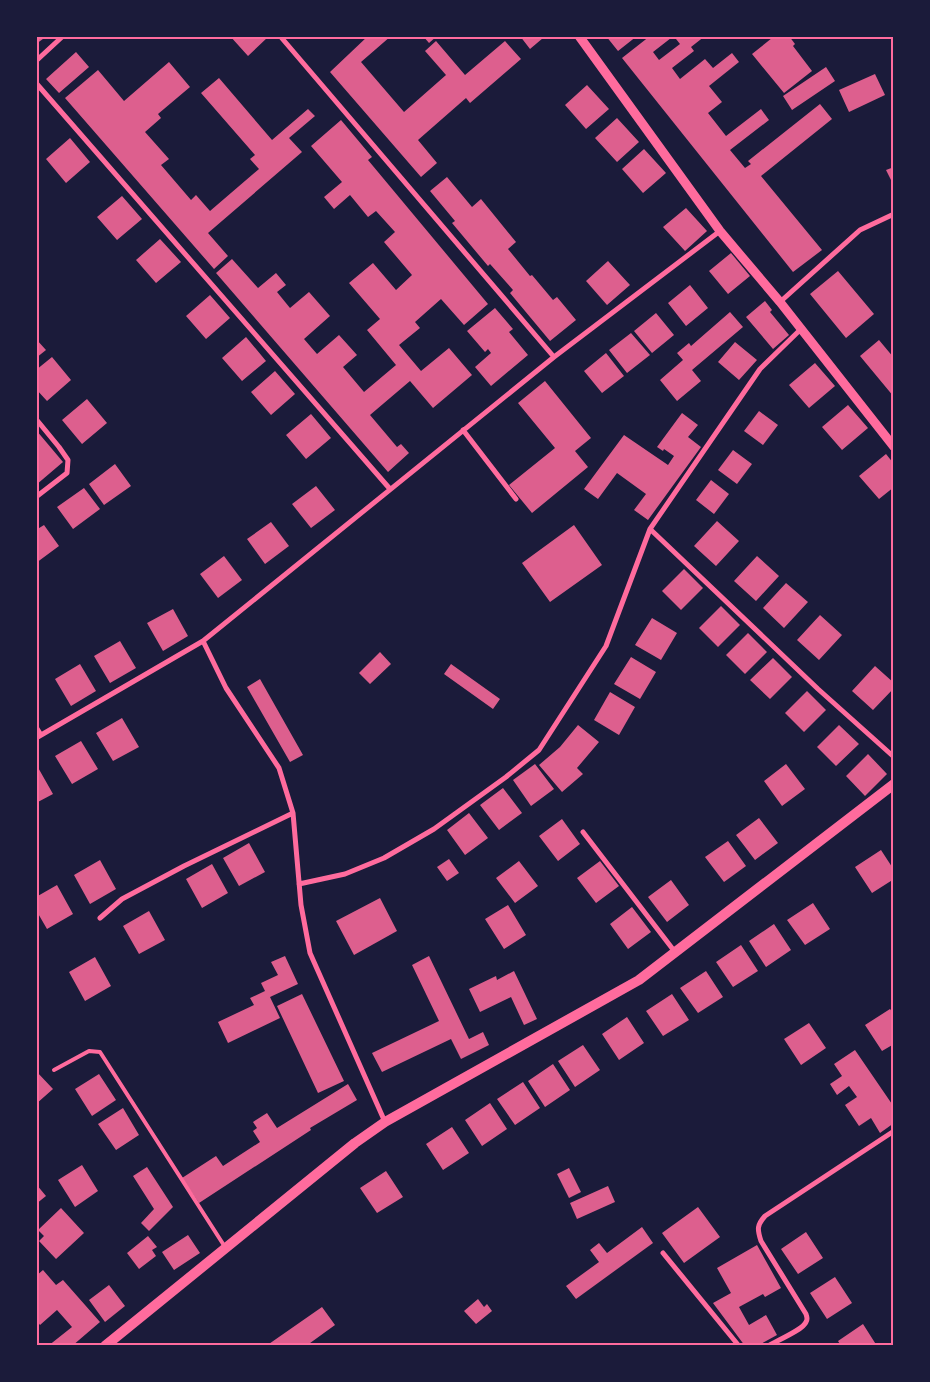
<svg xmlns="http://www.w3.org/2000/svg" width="930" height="1382" font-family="Spectral,serif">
	<rect width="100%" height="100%" fill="#1b1b3a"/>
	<path fill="#dd5f8e" d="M36 36H47L36 44Z
		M230 36H267L268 37 248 56Z
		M368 36H391L361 62 404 112 446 75 425 51 436 41 465 75 505 41 521 59 470 103 466 98 418 140 437 163 421 177 330 72Z
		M423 36H437L429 43Z
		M520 36H542L543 38 530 49Z
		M606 36H637L618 51Z
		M650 36H670L671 38 653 52 659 60 680 44 676 39 681 36H705L691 47 694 51 672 68 680 79 705 59 713 68 732 53 739 62 709 86 722 102 708 113 726 136 761 109 769 120 730 150 745 168 751 164 748 161 820 104 832 119 761 176 822 250 793 272 622 58Z
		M771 36H789L795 44 793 46 812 71 784 93 752 54 772 38Z
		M76 52 89 67 59 93 46 79Z
		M169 62 190 87 158 114 161 118 145 132 169 159 161 165 191 200 196 195 210 211 259 169 250 159 255 155 201 93 219 78 272 140 308 109 315 116 289 138 302 152 208 233 228 256 214 269 65 98 98 70 124 101Z
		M826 67 835 81 792 110 783 96Z
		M875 74 885 95 849 112 839 90Z
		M587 85 609 109 586 129 565 105Z
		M617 118 639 142 617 162 595 138Z
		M341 120 372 157 368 160 488 304 464 325 441 299 415 322 420 328 399 345 421 371 449 348 472 375 433 408 410 381 370 415 397 447 401 444 409 453 388 472 216 273 232 259 258 288 276 273 286 285 277 292 290 308 309 292 330 316 304 339 317 354 339 335 357 355 343 367 364 392 396 365 367 330 380 319 349 283 373 263 396 290 412 275 384 242 395 232 376 211 368 217 350 195 334 209 324 197 342 182 311 146Z
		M70 138 90 162 66 183 46 159Z
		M644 149 666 173 643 193 622 169Z
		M894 167V186L886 170Z
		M447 177 472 207 481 199 516 242 508 249 530 276 532 275 553 300 557 297 576 320 550 341 510 293 513 290 490 264 488 266 452 223 455 221 430 191Z
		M122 196 142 219 117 240 97 217Z
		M686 208 707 231 685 251 663 227Z
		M160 239 181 262 156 283 136 260Z
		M731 253 750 276 728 294 709 271Z
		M608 261 630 285 607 305 586 281Z
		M838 271 874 314 846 338 810 294Z
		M690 285 708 308 686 326 668 303Z
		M210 295 230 318 206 339 186 316Z
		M765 301 772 310 770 312 789 335 773 349 746 317Z
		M495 308 513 329 509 332 528 355 491 386 475 367 491 353 488 349 485 352 467 331Z
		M730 312 743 327 692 370 701 381 677 401 660 380 683 360 677 353 689 343 691 346Z
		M656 313 674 335 652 353 634 331Z
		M631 333 650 355 627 373 609 350Z
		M246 337 266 361 242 381 222 358Z
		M36 339 46 350 36 358Z
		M879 340 894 358V397L860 356Z
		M735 342 757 360 739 380 718 362Z
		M606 353 624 376 602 393 584 371Z
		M52 357 71 380 47 401 36 389V370Z
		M815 363 835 386 809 408 789 385Z
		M275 371 295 394 271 415 251 392Z
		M545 381 591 438 575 451 588 467 532 513 509 485 555 448 518 403Z
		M87 399 107 423 82 444 62 420Z
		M848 405 868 428 842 450 822 427Z
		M759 411 778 425 763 445 744 431Z
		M682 413 698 425 688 437 701 447 648 520 634 510 646 494 617 473 598 499 584 489 624 435 668 465 674 456 664 449 663 451 657 447Z
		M311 414 331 438 306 459 286 435Z
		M36 430 63 462 36 485Z
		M733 450 752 464 737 484 718 470Z
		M886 454 894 464V487L879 499 859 476Z
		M115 464 131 486 104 505 89 484Z
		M711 480 729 494 714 514 696 500Z
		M316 486 335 510 311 528 292 504Z
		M84 488 100 509 73 529 57 507Z
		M717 521 739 541 716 566 694 546Z
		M271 522 289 546 265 564 247 539Z
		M44 525 59 546 36 563V530Z
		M574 525 602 565 550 602 522 563Z
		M224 556 242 580 218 598 200 574Z
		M757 556 779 576 756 601 734 581Z
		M684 569 703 588 681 610 662 591Z
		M786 583 808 602 784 628 763 608Z
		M721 606 740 625 718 647 699 628Z
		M173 609 188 636 163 651 147 623Z
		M820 615 842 635 819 660 797 640Z
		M652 618 677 633 661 660 635 645Z
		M748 633 767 652 745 674 726 655Z
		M120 641 136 668 110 683 94 656Z
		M380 652 391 664 370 684 359 673Z
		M631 657 656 672 640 699 614 684Z
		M773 658 792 677 770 699 750 680Z
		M80 664 96 691 71 706 55 679Z
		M451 664 500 699 493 709 444 674Z
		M875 666 894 683V688L873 710 852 691Z
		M260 679 303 755 290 762 247 687Z
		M807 691 826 710 804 732 785 713Z
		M610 692 635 707 619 735 594 720Z
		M122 718 139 747 113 761 96 733Z
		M578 725 599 742 577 768 583 774 562 792 539 765 560 747Z
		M839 725 859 744 836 766 817 747Z
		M81 741 98 769 72 784 55 756Z
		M868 754 887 774 865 796 846 776Z
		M36 764 53 794 36 803Z
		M535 764 554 789 531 806 513 780Z
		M786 764 805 789 782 806 764 781Z
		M503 788 522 813 499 830 480 805Z
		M469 813 488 838 465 855 447 830Z
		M759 818 778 843 755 860 736 835Z
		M562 819 580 844 558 861 539 836Z
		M728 841 746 866 724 882 705 857Z
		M249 843 265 872 239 886 223 858Z
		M881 850 894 870V879L872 893 855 867Z
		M449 859 459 873 447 881 437 867Z
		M100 860 116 889 90 904 74 875Z
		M519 861 538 886 515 903 496 878Z
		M600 861 619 886 596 903 577 878Z
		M212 864 228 893 202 908 186 879Z
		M671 880 689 905 667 922 648 897Z
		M57 885 73 914 47 929 36 910V897Z
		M380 898 397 931 354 955 336 921Z
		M813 903 830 929 805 945 787 920Z
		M508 905 526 935 504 949 485 919Z
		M632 907 651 932 628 949 610 924Z
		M149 911 165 940 139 954 123 926Z
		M774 924 791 950 766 967 749 941Z
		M741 945 758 971 733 987 716 962Z
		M285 956 298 984 270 997 280 1018 228 1043 218 1022 254 1005 250 998 265 991 261 983 278 975 271 962Z
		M429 956 469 1039 483 1032 489 1045 461 1059 451 1039 382 1072 372 1053 439 1021 412 965Z
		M95 957 111 986 85 1001 69 972Z
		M514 971 537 1019 524 1025 511 997 480 1012 469 989 496 976 497 980Z
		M706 971 723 997 698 1013 680 988Z
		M302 994 344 1081 318 1093 277 1006Z
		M672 994 689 1020 663 1036 646 1011Z
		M890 1009 894 1014V1044L882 1051 865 1025Z
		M627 1017 644 1043 619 1060 602 1034Z
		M809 1023 826 1048 801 1065 784 1039Z
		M583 1045 600 1070 575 1087 558 1061Z
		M855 1050 894 1107V1123L880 1133 871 1118 859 1126 845 1105 857 1097 849 1086 837 1095 830 1084 842 1076 834 1064Z
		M553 1064 570 1090 545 1107 528 1081Z
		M36 1071 53 1089 36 1104Z
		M99 1074 116 1100 92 1116 75 1089Z
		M523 1082 540 1108 515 1125 497 1099Z
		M348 1084 357 1100 310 1128 311 1130 199 1203 182 1178 216 1156 223 1166 260 1142 253 1131 257 1128 253 1122 267 1113 277 1128Z
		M490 1103 507 1129 482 1146 465 1120Z
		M123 1108 139 1135 116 1150 98 1124Z
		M452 1127 469 1153 443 1170 426 1144Z
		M82 1165 98 1191 75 1207 58 1180Z
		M147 1167 173 1207 149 1231 141 1223 154 1209 133 1176Z
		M569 1168 581 1192 569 1198 557 1174Z
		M386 1171 403 1197 377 1213 360 1188Z
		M36 1184 46 1196 36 1204Z
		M608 1186 615 1202 577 1219 570 1203Z
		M698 1207 720 1237 684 1263 662 1233Z
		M61 1208 84 1233 56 1259 39 1241 44 1236 38 1230Z
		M642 1227 653 1243 576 1299 566 1286 599 1262 590 1250 599 1243 607 1253Z
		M806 1232 823 1258 798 1274 781 1249Z
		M188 1235 200 1253 174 1270 162 1252Z
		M148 1236 157 1247 152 1250 156 1256 139 1269 127 1253Z
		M757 1245 781 1288 765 1297 763 1294 739 1307 749 1325 766 1315 777 1335 757 1346H745L713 1303 731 1293 717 1268Z
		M43 1270 56 1285 63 1280 100 1322 72 1346H48L72 1327 57 1310 40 1325 36 1320V1276Z
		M835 1277 852 1303 827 1319 810 1293Z
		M109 1285 125 1306 105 1322 89 1300Z
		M478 1299 484 1307 487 1304 492 1311 476 1324 464 1311Z
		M322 1307 335 1325 306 1346H266Z
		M863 1324 877 1346H841L838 1341Z"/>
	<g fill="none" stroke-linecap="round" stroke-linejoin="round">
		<path stroke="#ff6b9d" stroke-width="4" d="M54 1070 89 1051 100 1052 225 1247"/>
		<path stroke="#ff6b9d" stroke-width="5" d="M280 36 554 357
			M36 61 63 36
			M36 83 390 489
			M780 302 860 230 894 214
			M36 419 59 447 68 460 67 473 36 497
			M463 430 516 499
			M650 529 818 689 894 757
			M203 641 226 688 279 768 293 813 301 905 310 953 385 1122
			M36 727 41 735
			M36 738 203 641 554 357 720 231
			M583 832 675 952
			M299 884 345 874 384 858 434 829 506 777 539 750 606 646 650 529 760 369 802 328
			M100 918 122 899 184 866 293 813
			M663 1253 739 1346
			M768 1346C776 1341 803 1330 806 1322 808 1319 807 1318 806 1314L761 1241C757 1229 757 1225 765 1216L894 1131"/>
		<path stroke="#ff6b9d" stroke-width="9" d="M579 36 720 231 780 302 894 447"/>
		<path stroke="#ff6b9d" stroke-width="10" d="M105 1346 355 1143 385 1122 639 980 894 784"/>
	</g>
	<rect width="930" height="1382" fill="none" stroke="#1b1b3a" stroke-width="75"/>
	<rect x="38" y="38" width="854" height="1306" fill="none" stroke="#ff6b9d" stroke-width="2"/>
</svg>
